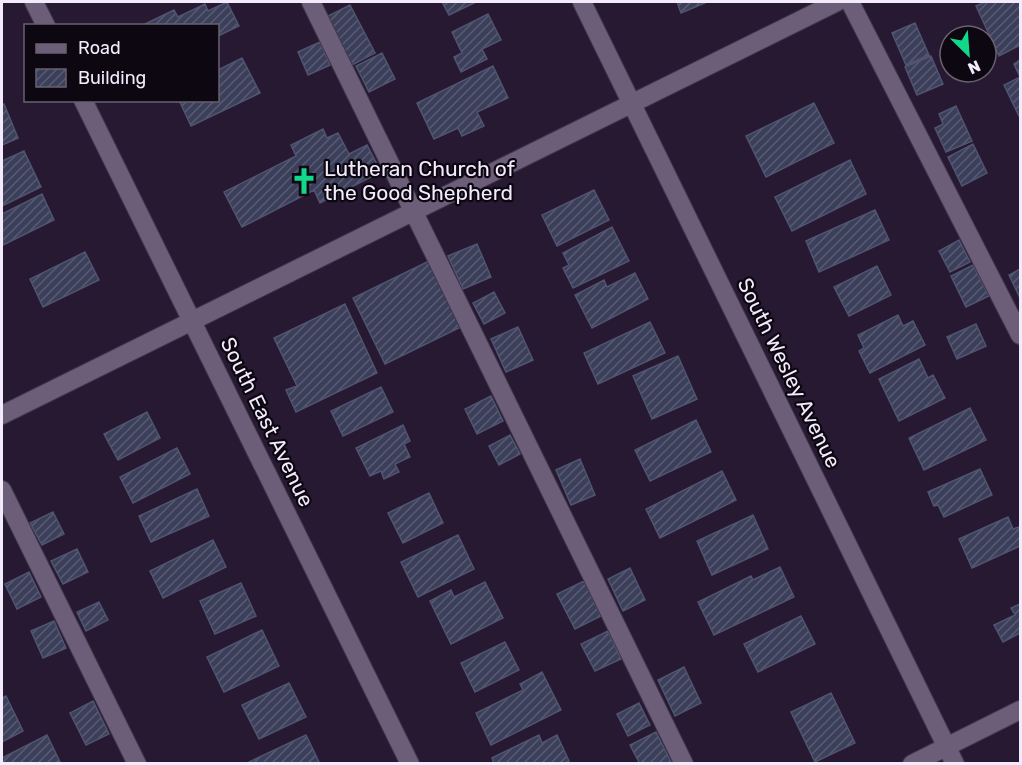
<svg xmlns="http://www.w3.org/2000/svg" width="1022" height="765" font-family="Rubik,sans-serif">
	<defs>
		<pattern id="building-hatch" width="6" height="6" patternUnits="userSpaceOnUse" patternTransform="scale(1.5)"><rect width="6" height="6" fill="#3b3f5a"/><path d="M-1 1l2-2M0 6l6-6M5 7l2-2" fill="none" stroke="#585b73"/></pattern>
	</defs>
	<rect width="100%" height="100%" fill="#261931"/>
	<path fill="url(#building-hatch)" stroke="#505471" stroke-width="1.5" d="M227 2 239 26 218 36V26L143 25 174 10 178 17 205 4 208 11Z
		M442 2H476L449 15Z
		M677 2H707L681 13Z
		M985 2H1020V45L999 56 976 6Z
		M350 5 375 53 352 65 328 16Z
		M488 14 501 40 482 49 487 59 461 72 454 57 462 53 452 32Z
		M915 23 929 55 906 65 892 33Z
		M320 42 330 65 308 75 298 52Z
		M382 53 395 79 369 92 356 66Z
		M931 56 943 84 917 95 905 67Z
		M242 58 260 93 191 126 179 100H218V70Z
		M1020 60V116H1019L1004 85 1020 77 1014 64Z
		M493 66 508 98 477 112 484 126 462 136 458 128 434 139 417 103Z
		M814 103 834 143 766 177 746 136Z
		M4 104 18 138 2 145V105Z
		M956 106 972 141 946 152 935 128 943 124 939 114Z
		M323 129 327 138 338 133 349 154 367 145 381 172 320 203 314 190 242 227 224 192 296 156 291 145Z
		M973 144 987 173 962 186 948 157Z
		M24 151 41 187 2 206V161Z
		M850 160 866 194 792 231 775 197Z
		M594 190 609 220 557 246 542 215Z
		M42 194 54 220 3 245 2 214Z
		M875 210 889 240 819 272 806 241Z
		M612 227 629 261 573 288 563 268 569 265 563 253Z
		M959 240 970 262 950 272 939 251Z
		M477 244 491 277 463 289 448 256Z
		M85 252 99 280 43 307 30 279Z
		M429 261 461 327 385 364 353 298Z
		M973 265 989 296 966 307 951 276Z
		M877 266 891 295 849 316 834 287Z
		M1020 269V298L1009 275Z
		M635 273 648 299 592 328 575 295 604 280 607 287Z
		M494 292 505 313 484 324 473 303Z
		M345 304 377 373 296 412 286 390 297 386 274 338Z
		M898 315 903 326 913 321 925 345 870 373 859 351 864 348 858 335Z
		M650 322 665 353 598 384 584 353Z
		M976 324 986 346 957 359 947 337Z
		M518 327 533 360 506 372 491 339Z
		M678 356 697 399 652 419 633 376Z
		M919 359 928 378 933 375 945 398 899 421 879 379Z
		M381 387 393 412 343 436 331 411Z
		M491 396 503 421 477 434 465 409Z
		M970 408 986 440 924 470 909 438Z
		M147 412 160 438 118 460 104 434Z
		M696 420 711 452 650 481 635 450Z
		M403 425 410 441 404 444 410 457 395 464 399 472 384 479 381 471 370 476 356 448Z
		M510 435 520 454 499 465 489 446Z
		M177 448 190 474 133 503 120 477Z
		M580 459 595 495 571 505 556 470Z
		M980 469 992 495 944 517 938 505 934 506 928 492Z
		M722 471 736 500 660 538 646 509Z
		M197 489 209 516 151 542 139 516Z
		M429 493 443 523 403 543 388 513Z
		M53 512 64 534 42 545 30 523Z
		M753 515 768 549 712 575 697 541Z
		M1008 517 1013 529 1019 527 1020 530V546L972 568 959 539Z
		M458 535 474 569 418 597 401 562Z
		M213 540 226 567 163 598 150 571Z
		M77 549 88 572 63 584 51 561Z
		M780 567 794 597 714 635 698 602 751 576 753 580Z
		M630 568 645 600 623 611 608 579Z
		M29 572 41 597 17 609 5 584Z
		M584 581 601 616 575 629 557 594Z
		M485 582 503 618 451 644 430 601 451 590 454 597Z
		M241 583 256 616 215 634 200 601Z
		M99 602 108 620 86 631 77 612Z
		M1020 604V633L1003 642 994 625 1015 615 1011 608Z
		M801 616 815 644 758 672 744 644Z
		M54 621 66 648 43 658 31 631Z
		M262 630 279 666 224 692 207 657Z
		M608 631 621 659 595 671 581 644Z
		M505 642 519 670 475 692 461 663Z
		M684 667 701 703 675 716 658 680Z
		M542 672 561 710 491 745 476 713 523 690 520 684Z
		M289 683 306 717 259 739 242 705Z
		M831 693 855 743 815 762 791 712Z
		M6 696 23 731 2 742V698Z
		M93 701 109 734 86 745 70 713Z
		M639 703 650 725 628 736 617 714Z
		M656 732 672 764H640L630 745Z
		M47 735 61 764H2V758Z
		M306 735 320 764H248L247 763Z
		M539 735 542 743 557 735 569 761 564 764H494L492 758Z"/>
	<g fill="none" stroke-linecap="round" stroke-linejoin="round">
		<defs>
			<path id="minor" d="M34 2 46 26
				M311 2 684 764
				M582 2 955 764
				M850 2 1020 335
				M83 100 410 764
				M2 415 837 2
				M2 490 137 764
				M912 764 1020 710"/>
		</defs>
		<use href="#minor" stroke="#41374a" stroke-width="20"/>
		<use href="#minor" stroke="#6c5d79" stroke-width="18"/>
	</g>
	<defs>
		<symbol id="church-bare" viewBox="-9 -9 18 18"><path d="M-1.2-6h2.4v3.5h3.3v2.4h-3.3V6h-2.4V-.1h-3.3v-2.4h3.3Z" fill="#12d98a" stroke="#0c0711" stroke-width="2.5" paint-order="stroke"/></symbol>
	</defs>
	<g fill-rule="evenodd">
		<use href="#church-bare" x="285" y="162" width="38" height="38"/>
	</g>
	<g text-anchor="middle" stroke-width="4.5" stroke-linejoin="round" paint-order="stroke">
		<g font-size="21" fill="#f3ebfc" stroke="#0c0711" text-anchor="start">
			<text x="324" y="176">Lutheran Church of<tspan x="324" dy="24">the Good Shepherd</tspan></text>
		</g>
		<g font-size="21" fill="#f3ebfc" stroke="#0c0711">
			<text transform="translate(789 373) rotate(64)" y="7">South Wesley Avenue</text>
			<text transform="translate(267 422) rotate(64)" y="7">South East Avenue</text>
		</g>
	</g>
	<rect width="1022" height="765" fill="none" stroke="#f3ebfc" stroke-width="6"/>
	<rect x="24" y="24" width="195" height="78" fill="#0c0711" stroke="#68626f" stroke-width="1.5"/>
	<rect x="36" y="44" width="30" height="9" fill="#6c5d79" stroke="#68626f" stroke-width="1.5"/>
	<text x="78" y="54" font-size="18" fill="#f3ebfc">Road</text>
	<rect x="36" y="69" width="30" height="18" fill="url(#building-hatch)" stroke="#68626f" stroke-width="1.5"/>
	<text x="78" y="84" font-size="18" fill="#f3ebfc">Building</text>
	<g transform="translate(968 54) rotate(155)"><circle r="28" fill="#0c0711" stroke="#68626f" stroke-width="1.5"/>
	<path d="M0-4.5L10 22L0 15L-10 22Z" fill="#12d98a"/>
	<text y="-9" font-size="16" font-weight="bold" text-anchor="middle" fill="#f3ebfc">N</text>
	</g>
</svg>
